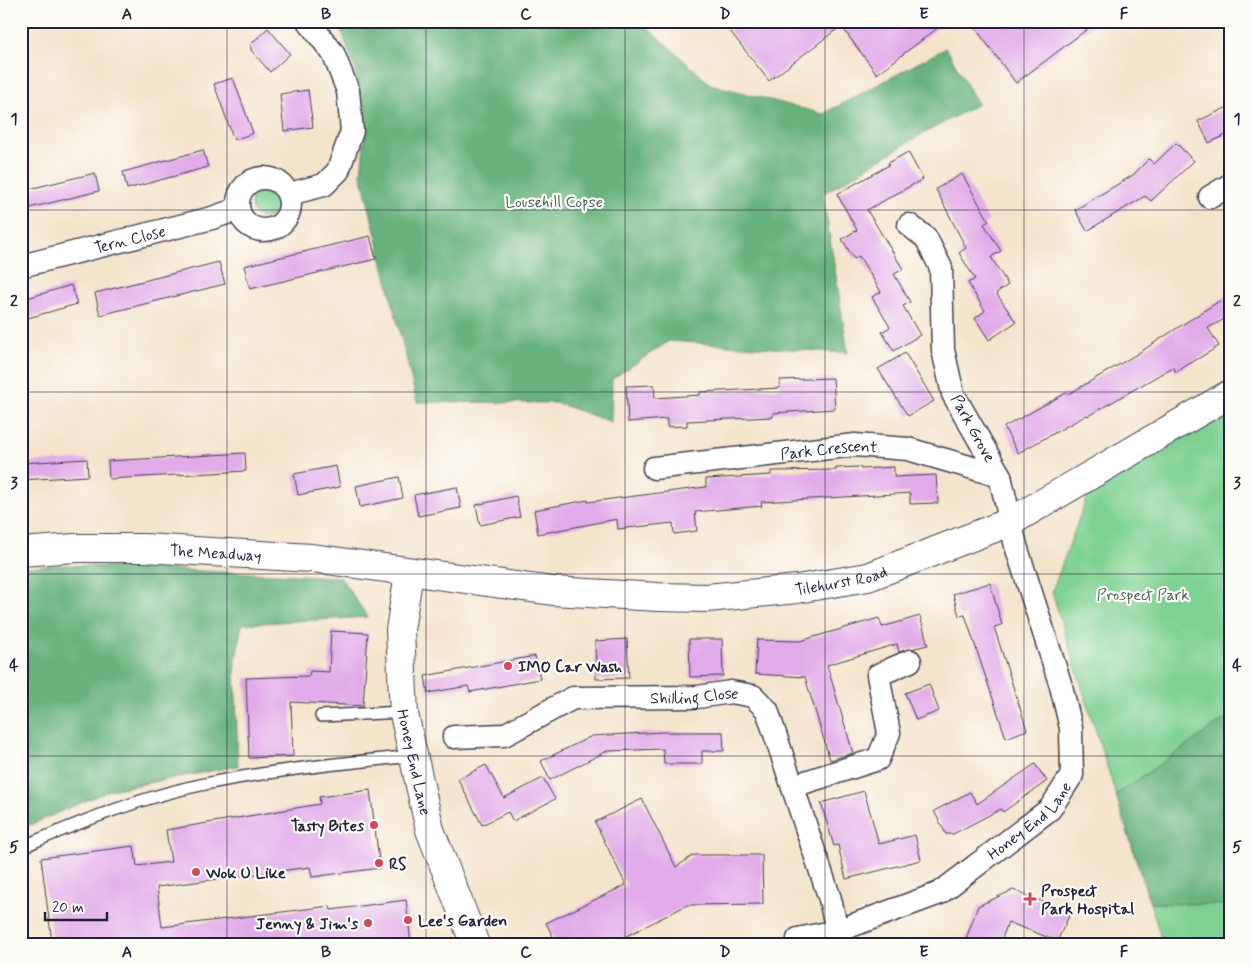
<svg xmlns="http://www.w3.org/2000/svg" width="1251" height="965" font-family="Mynerve,sans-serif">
	<rect width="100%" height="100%" fill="#fdfcf7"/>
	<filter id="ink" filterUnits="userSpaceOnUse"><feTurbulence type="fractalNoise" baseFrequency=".02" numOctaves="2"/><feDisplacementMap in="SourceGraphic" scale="10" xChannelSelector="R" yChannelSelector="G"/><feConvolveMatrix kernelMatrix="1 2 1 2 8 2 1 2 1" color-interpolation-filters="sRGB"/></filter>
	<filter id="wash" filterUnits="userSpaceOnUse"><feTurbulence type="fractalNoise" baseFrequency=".0096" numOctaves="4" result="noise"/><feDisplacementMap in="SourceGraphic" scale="20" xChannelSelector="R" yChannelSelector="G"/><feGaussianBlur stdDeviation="1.12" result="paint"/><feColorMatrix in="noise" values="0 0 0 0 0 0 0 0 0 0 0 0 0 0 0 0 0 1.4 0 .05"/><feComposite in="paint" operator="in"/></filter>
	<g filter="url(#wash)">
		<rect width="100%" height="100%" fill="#f4e4cc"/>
		<path fill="#7fd193" stroke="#507a67" d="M251 204a14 14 0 1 1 28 0a14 14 0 1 1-28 0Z
			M1230 409V944H1163L1052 592 1090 489Z"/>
		<path fill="#67b37d" stroke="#446a5c" d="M338 21H640L710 84 823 114 946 48 978 104 919 136 823 194 848 353 669 341 612 379 611 422 557 403 417 402 361 174 365 135 355 69Z
			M66 565 340 577 368 617 242 624 235 666 238 766 110 790 21 829V567Z
			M1230 715V905L1150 903 1116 795Z"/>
		<g id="blocks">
			<path fill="#e1abe9" d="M742 21H947L877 74 841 26 769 81 730 31Z
				M970 21H1098L1016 83Z
				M268 28 290 54 270 72 251 50V44Z
				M233 78 253 133 234 140 214 84Z
				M308 90 313 127 284 131 280 94Z
				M1230 106V133L1209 143 1198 121Z
				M1176 143 1194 161 1151 201 1145 196 1087 231 1075 210 1133 175 1149 159 1154 164Z
				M203 150 208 167 127 189 123 172Z
				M908 152 923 179 867 210 903 269 894 274 910 302 903 306 920 335 894 351 882 332 890 327 872 297 881 292 859 256 854 259 842 239 857 230 837 194 889 165 888 163Z
				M95 173 99 191 21 210V191Z
				M962 174 989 221 984 224 1001 251 991 257 1008 285 996 293 1016 322 989 340 975 318 985 311 968 283 975 279 959 253 966 248 936 189Z
				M370 236 376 259 250 289 244 266Z
				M219 262 225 284 100 315 95 293Z
				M71 285 77 304 21 320V300Z
				M1230 294V316L1208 328 1219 346 1176 372 1173 367 1088 416 1087 415 1018 453 1004 427 1066 393 1067 395 1137 354Z
				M905 353 934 401 908 416 878 369Z
				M833 378 835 409 773 413V417L687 421V426L667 427V419L628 422 626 386 654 385 655 398 700 395V392L780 388V380Z
				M245 453 246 471 109 479 108 461Z
				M87 459 88 476 21 480V463Z
				M336 466 340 487 298 495 294 474Z
				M860 467 861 469 894 467V477L936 475 938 503 910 504V493L761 502 762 506 695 512 697 531 674 534 673 523 618 529 617 519 538 534 534 510 588 500V502L706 487V479L771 475V471L836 470V468Z
				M399 477 403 498 360 507 356 486Z
				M457 487 461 508 418 516 414 495Z
				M516 496 520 517 480 525 476 505Z
				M990 583 1002 625 994 627 1027 730 1006 738 965 615 959 616 953 594Z
				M920 616 928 645 899 652 897 644 827 665 853 753 830 760 805 677 755 674 757 640 800 641 879 618 882 627Z
				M331 631 368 633 363 706 291 702 293 756 249 758 246 678 309 676 310 671 329 672Z
				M627 639 629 678 596 679 595 641Z
				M689 639H722L723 676 690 677Z
				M535 656 540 679 470 692 468 686 428 693 425 676Z
				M929 684 939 711 916 720 905 693Z
				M663 732H723L724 751H702V764H664L663 749 607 751 550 780 541 761 592 736Z
				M1035 764 1047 781 1003 812 1001 809 953 834H946L934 811 970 792 977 804Z
				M486 765 504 798 543 778 555 799 513 821 508 812 482 825 458 779Z
				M370 790 380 868 312 877 310 867 157 887 162 927 330 906 331 910 406 900 411 944H68V940L52 942 41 858 134 846 137 866 171 862 166 830 320 804 319 797Z
				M864 791 879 844 915 835 921 860 846 879 838 845 834 846 821 803Z
				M642 799 676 867 694 855H762L763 904 687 905 611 944H557L546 923 626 885 595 822Z
				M1013 890 1071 912 1057 941 1008 922 1000 944H964L978 906Z"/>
		</g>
	</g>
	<g filter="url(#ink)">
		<use href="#blocks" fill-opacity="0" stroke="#423f51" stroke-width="1"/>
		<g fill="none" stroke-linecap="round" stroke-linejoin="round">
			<defs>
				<path id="service" d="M321 716 404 712
					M21 851 29 844C85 820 145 796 205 784 273 770 344 763 413 756"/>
				<g id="minor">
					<circle cx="264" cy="204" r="26"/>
					<path d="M289 194 324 185 338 171 352 131 348 91 333 53 308 21"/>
					<path d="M1210 197 1230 185"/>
					<path id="s1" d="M21 266 212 218 238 209"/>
					<path id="s2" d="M654 468 855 445 908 449 1000 476"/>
					<path id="s3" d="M454 737 504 735 573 698 697 697 731 692 753 696 767 710 830 899 837 931"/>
					<path d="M793 786 878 759 889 733 878 675 910 661"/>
					<path id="s4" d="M798 939 837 931 940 893 1050 809 1072 775 1071 728 1061 686 1016 546 1000 476 953 394 943 350 941 268 926 238 909 225"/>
				</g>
				<g id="tertiary">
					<path id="s5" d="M21 552 75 548H144L312 558 553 591 658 597 707 598 797 589 868 577 1010 522 1230 394"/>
					<path id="s6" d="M409 573 400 630 404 714 430 830 475 944"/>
				</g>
			</defs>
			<use href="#service" stroke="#423f51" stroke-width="14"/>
			<use href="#minor" stroke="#423f51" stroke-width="25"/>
			<use href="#tertiary" stroke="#423f51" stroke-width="30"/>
			<use href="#service" stroke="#fff" stroke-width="11"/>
			<use href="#minor" stroke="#fff" stroke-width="22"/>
			<use href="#tertiary" stroke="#fff" stroke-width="28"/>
		</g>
	</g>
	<path fill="none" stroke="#22223b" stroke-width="1" stroke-opacity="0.55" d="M227 21V944M426 21V944M625 21V944M825 21V944M1024 21V944M21 210H1230M21 392H1230M21 574H1230M21 756H1230"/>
	<g fill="#d1495b" stroke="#fdfcf7" stroke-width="2">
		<circle cx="508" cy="666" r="5"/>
		<circle cx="374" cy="825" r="5"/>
		<circle cx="379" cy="863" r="5"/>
		<circle cx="196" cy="872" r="5"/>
		<path d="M1027.5 891.5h5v5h5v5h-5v5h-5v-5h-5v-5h5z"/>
		<circle cx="408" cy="920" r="5"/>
		<circle cx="368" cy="923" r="5"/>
	</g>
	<g text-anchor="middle" stroke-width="4.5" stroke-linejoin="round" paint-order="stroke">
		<g font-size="16" fill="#435f5a" stroke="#fdfcf7">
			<text x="554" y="207">Lousehill Copse</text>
			<text x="1143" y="600">Prospect Park</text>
		</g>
		<g font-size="16" fill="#22223b" stroke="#fdfcf7">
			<text dy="6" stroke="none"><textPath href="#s1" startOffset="112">Tern Close</textPath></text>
			<text transform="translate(974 428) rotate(61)" y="6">Park Grove</text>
			<text dy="6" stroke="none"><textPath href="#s2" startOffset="176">Park Crescent</textPath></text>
			<text dy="6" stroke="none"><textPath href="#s5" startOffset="195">The Meadway</textPath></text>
			<text dy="6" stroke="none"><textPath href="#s5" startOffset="824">Tilehurst Road</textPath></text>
			<text dy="6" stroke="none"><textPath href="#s3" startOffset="250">Shilling Close</textPath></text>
			<text dy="6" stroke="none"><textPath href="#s6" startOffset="191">Honey End Lane</textPath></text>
			<text dy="6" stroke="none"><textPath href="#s4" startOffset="265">Honey End Lane</textPath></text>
		</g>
		<g font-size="16" font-weight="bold" fill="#22223b" stroke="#fdfcf7" text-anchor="start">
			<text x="518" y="672">IMO Car Wash</text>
			<text x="364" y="831" text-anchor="end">Tasty Bites</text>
			<text x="389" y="869">RS</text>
			<text x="206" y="878">Wok U Like</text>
			<text x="1041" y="896">Prospect<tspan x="1041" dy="18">Park Hospital</tspan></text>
			<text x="418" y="926">Lee's Garden</text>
			<text x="358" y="929" text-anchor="end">Jenny &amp; Jim's</text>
		</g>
	</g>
	<rect width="1251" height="965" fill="none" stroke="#fdfcf7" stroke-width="55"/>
	<path d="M45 912v8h62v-8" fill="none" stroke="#22223b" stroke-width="2.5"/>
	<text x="52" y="912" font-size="15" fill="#22223b" stroke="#fdfcf7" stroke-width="4" paint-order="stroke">20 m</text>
	<rect x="28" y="28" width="1196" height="910" fill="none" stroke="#22223b" stroke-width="2"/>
	<g font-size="16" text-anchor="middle" font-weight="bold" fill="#22223b">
		<text x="127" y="19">A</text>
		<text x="326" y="19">B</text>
		<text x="526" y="19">C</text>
		<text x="725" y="19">D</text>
		<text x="924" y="19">E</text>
		<text x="1124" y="19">F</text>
		<text x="14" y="124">1</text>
		<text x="1237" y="124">1</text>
		<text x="14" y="306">2</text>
		<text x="1237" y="306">2</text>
		<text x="14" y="488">3</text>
		<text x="1237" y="488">3</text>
		<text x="14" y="670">4</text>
		<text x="1237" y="670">4</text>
		<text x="14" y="852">5</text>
		<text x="1237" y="852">5</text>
		<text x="127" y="957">A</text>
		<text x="326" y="957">B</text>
		<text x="526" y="957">C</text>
		<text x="725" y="957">D</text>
		<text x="924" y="957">E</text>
		<text x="1124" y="957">F</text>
	</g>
</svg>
